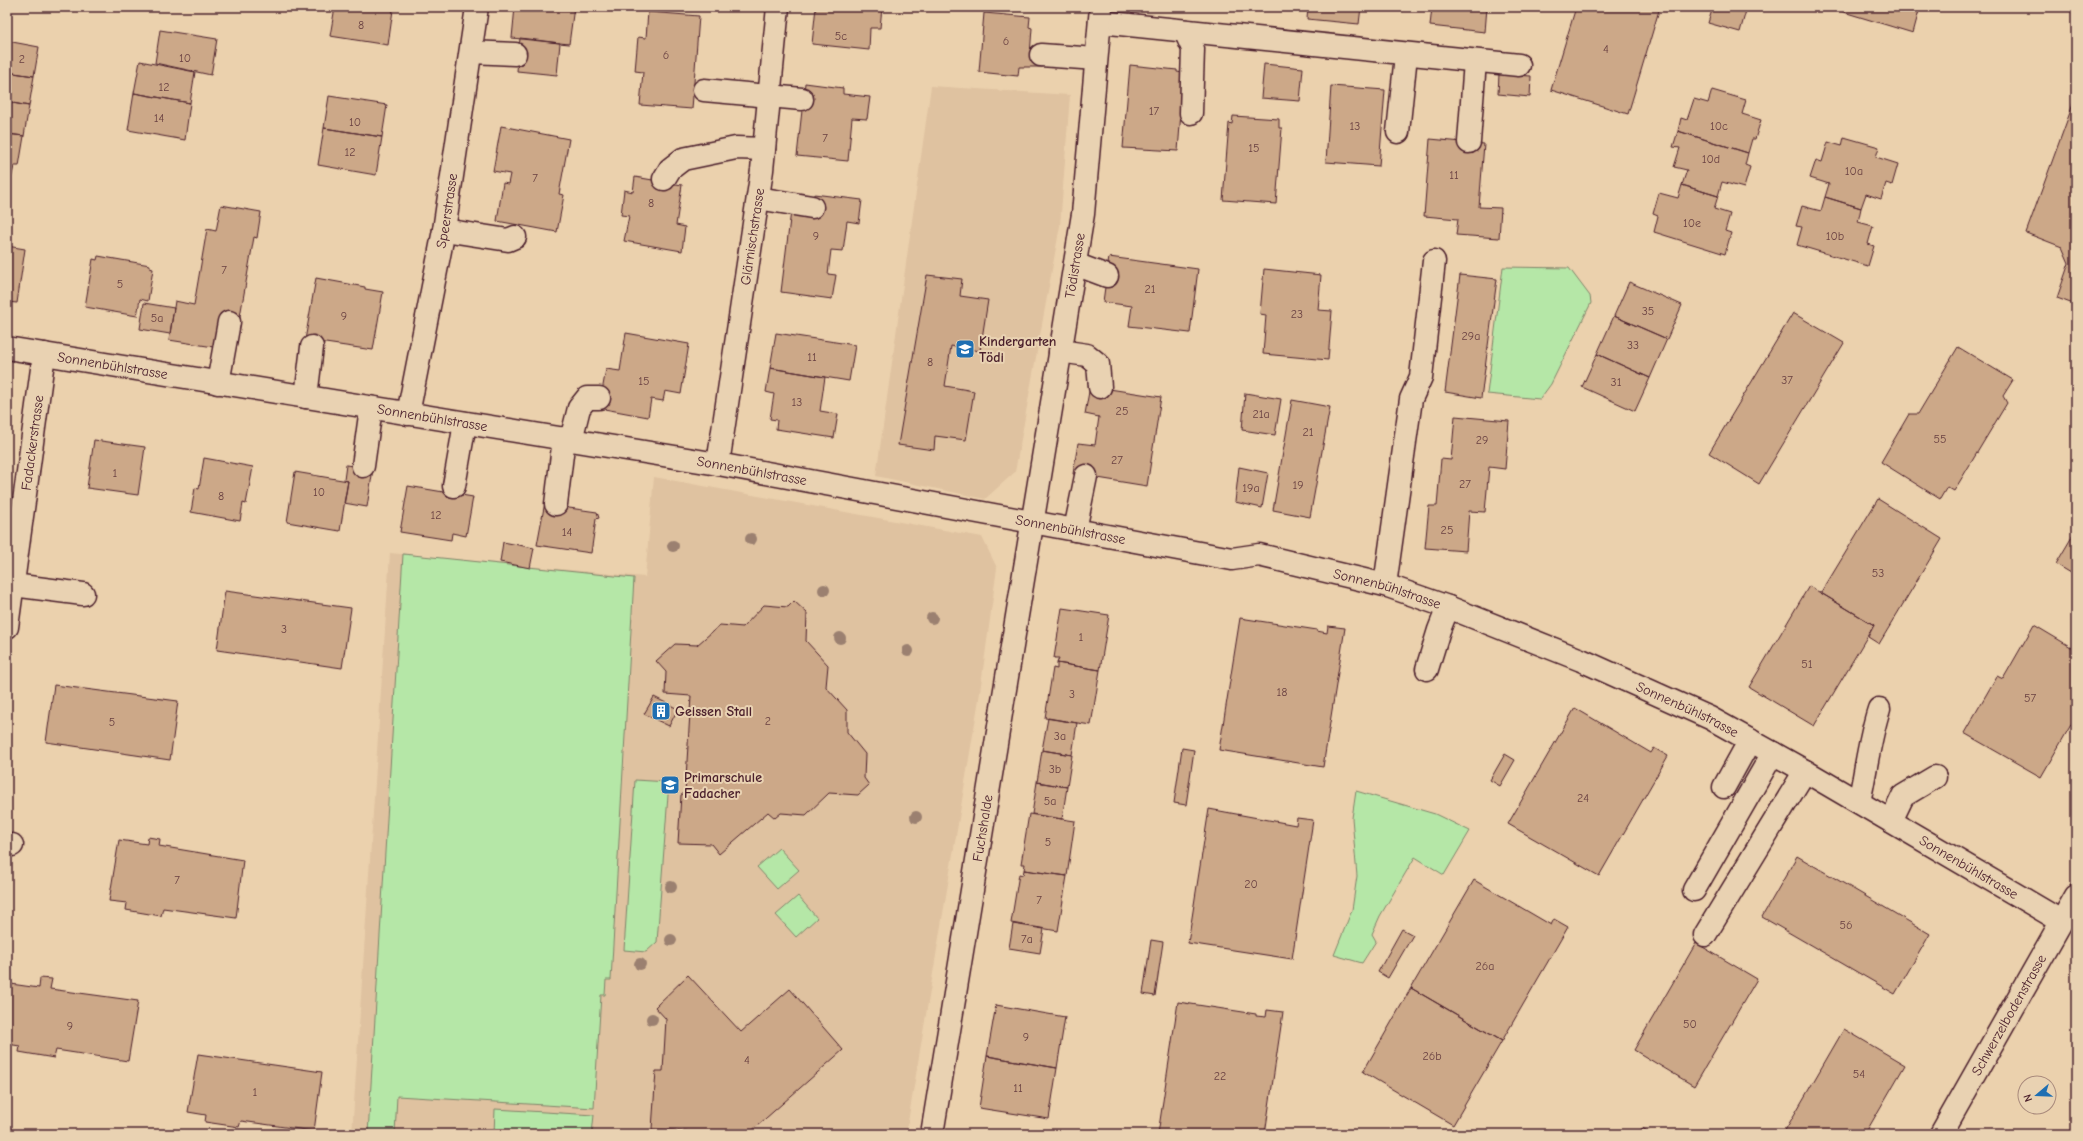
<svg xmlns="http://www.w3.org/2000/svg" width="2083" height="1141" font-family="'Comic Neue',sans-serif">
	<rect width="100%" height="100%" fill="#ebd1ad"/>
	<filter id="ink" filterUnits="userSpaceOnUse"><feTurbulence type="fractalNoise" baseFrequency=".025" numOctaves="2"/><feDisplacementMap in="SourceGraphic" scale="8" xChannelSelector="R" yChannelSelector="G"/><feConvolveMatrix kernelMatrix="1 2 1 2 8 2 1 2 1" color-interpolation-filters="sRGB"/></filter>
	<g filter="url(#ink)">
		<path fill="#dfc2a0" d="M931 86 1070 95 1060 226 1015 472 985 499 876 476Z
			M654 477 982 537 997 568 979 699 906 1134H352L390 553 645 577Z"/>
		<path fill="#b5e7a7" stroke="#808369" d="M1503 267 1569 268 1590 296 1591 303 1551 384 1540 399 1487 394Z
			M403 554 634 578 611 980H606L605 995H601L594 1108 397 1096 395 1134H368Z
			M635 780 669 782 657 942 646 952 624 950Z
			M1356 791 1435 814 1470 831 1444 875 1415 857 1380 916 1372 934 1376 941 1362 963 1334 955 1352 910 1357 876 1352 818Z
			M779 848 799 870 777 889 757 867Z
			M798 896 817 918 796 937 776 915Z
			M495 1109 594 1115 592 1134H494Z"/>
		<path fill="#cca888" stroke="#4a1f2b" d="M335 7H377L393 10 388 45 330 36Z
			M515 7H574L569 44 512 38Z
			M816 7H882L880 28H870L869 50 812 44Z
			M1308 7H1361L1359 24 1307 19Z
			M1432 7H1487L1485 32 1430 26Z
			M1576 7H1660L1628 114 1551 90Z
			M1713 7H1747L1740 32 1708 23Z
			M1838 7H1920L1913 33 1837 10Z
			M648 12 699 16 692 109 640 105 643 72 635 71 638 37 646 38Z
			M984 13 1030 17 1029 27 1032 28 1030 55 1042 57V67H1019L1018 76 979 72Z
			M160 30 217 39 211 75 155 63Z
			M520 38 560 43 557 75 517 71Z
			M7 41 39 47 34 76 7 72Z
			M140 61 195 72 190 103 134 93Z
			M1264 64 1303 68 1300 101 1261 98Z
			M1130 65 1177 70V72L1184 73 1178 151 1123 148Z
			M7 72 34 76 29 106 7 102Z
			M1499 74 1531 76 1530 97 1498 94Z
			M805 83 843 88V94L870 97 867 119 852 118 848 161 797 156Z
			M1331 86 1385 90 1379 166 1326 162Z
			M1712 90 1746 100 1742 114 1761 120 1755 139H1752L1748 153 1678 131 1681 118 1687 120 1694 99 1708 103Z
			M134 93 190 103 185 140 128 130Z
			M329 96 387 105 382 137 324 128Z
			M2076 96V305L2057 298 2069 263 2062 247 2026 233Z
			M7 102 29 106 24 136 7 134Z
			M1233 116 1279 119V128H1282L1276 204 1223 200 1229 123 1232 124Z
			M501 126 569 139 559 194 564 195 557 232 497 221 503 183 508 184 510 174 493 171Z
			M324 128 382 137 376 175 318 165Z
			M1678 131 1748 153 1745 165 1750 167 1744 188 1722 182 1718 196 1682 185 1687 170 1674 167 1680 148 1673 147Z
			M7 134 24 136 19 166H14L10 184 7 183Z
			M1844 137 1879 147 1876 157 1898 164 1892 185 1886 183 1881 199 1866 194 1861 208 1825 197 1829 184 1810 178 1816 160 1822 162 1828 142 1842 146Z
			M1430 139 1484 144 1479 207 1501 208 1499 238 1456 235 1458 219 1424 216Z
			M635 177 682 185 676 225 685 227 682 251 624 241 629 216 621 215 624 190 633 192Z
			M1682 185 1718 196 1714 209 1730 214 1725 231 1731 233 1725 254 1654 232 1658 216 1653 214 1659 193 1678 198Z
			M814 194 862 200 859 223 847 221 843 251 831 250 828 274 836 275 832 299 781 292 791 211 811 214Z
			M1825 197 1861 208 1858 222 1873 226 1868 244 1874 246 1868 266 1797 245 1802 227 1796 226 1802 206 1821 211Z
			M221 205 261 212 257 238 254 237 239 322 220 348 169 340 175 301 194 305 207 229 216 231Z
			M7 246 25 249 17 303 7 302Z
			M98 256 150 265V268L153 269 148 301 140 299 137 316 85 307 93 259 97 260Z
			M1109 257 1198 269 1190 333 1129 326 1132 306 1103 302Z
			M1264 269 1321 275 1318 310 1332 311 1328 360 1263 354 1266 315 1260 314Z
			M927 275 962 279 960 296 988 300 980 351 951 346 945 386 974 391 966 440 935 436 934 450 898 445Z
			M1460 275 1497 279 1481 398 1445 392Z
			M316 278 365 287V289L383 292 373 350 305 340Z
			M1629 282 1682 305 1667 339 1614 316Z
			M144 303 174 308 170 334 140 329Z
			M1793 313 1844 343 1759 484 1709 453Z
			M1614 316 1667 339 1650 378 1597 354Z
			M626 333 689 344 681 394 665 391 663 401 651 399 648 417 599 408 606 369 620 371Z
			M776 333 855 345 849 381 770 368Z
			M1958 347 2013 380 2003 396 2007 403 1954 491 1947 487 1940 499 1881 462 1909 414H1918Z
			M1597 354 1650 378 1635 411 1582 387Z
			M770 368 825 377 820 411 838 414 834 438 776 429 777 420 770 419 774 394 766 392Z
			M1090 386 1161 397 1147 486 1073 474 1078 443 1095 445 1099 417 1085 414Z
			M1245 393 1281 399 1275 435 1242 430Z
			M1292 400 1330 407 1310 517 1273 510Z
			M1455 416 1509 421 1505 469 1489 467 1485 512 1469 511 1466 551 1425 548 1429 506H1437L1441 459 1451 460Z
			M94 440 145 447 138 495 87 488Z
			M204 458 253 467 246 504 243 503 240 521 191 512 195 488 199 489Z
			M346 465 373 469 367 507 344 503 348 481 344 480Z
			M1239 467 1268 473 1262 508 1235 502Z
			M295 472 348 481 340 531 287 522Z
			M408 486 473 497 466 536 452 533 451 540 400 532Z
			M1878 499 1942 539 1879 644 1868 637 1874 625 1821 593Z
			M545 502 566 506 569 508 597 512 599 518 596 519 591 553 537 545Z
			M2076 530V576L2056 564Z
			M503 542 534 548 530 568 500 562Z
			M1809 586 1874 625 1814 726 1749 687Z
			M225 591 351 608 342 668 217 650Z
			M794 601 807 613 806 641 828 665 826 687 847 710V732L865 754 864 778 869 785 858 795 829 793 806 815 781 813 775 818 768 812 719 854 711 844 678 843 681 795 685 793 686 778 691 696 665 694 666 672 656 661 675 644 697 645 720 625 743 627 764 605 788 607Z
			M1062 608 1109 615 1100 670 1057 663 1059 658H1054Z
			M1240 618 1317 630V631L1327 633 1328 626 1345 628 1323 767 1219 750Z
			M2034 625 2076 650V716L2041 777 1964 733 1997 676 2003 679Z
			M1057 663 1100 670 1091 725 1045 718 1053 668 1057 669Z
			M54 685 178 701 170 760 46 742Z
			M654 697 678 709 669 726 644 714Z
			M1575 708 1651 753 1654 748 1668 756 1599 876 1508 824Z
			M1048 718 1077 723 1072 755 1042 750Z
			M1182 748 1194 750 1186 805 1174 803Z
			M1042 750 1072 755 1067 787 1037 782Z
			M1505 754 1515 760 1500 786 1490 780Z
			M1037 782 1067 787 1062 819 1032 814Z
			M1209 809 1296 825 1297 818 1313 820 1292 959 1188 943Z
			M1029 814 1075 821 1067 876 1024 870 1025 864H1021Z
			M148 837 160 839 159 846 243 860 236 918 163 908 161 916 126 910 127 903 109 901 119 840 147 844Z
			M1797 856 1930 934 1895 994 1762 917Z
			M1024 870 1067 876 1058 931 1011 923 1019 874 1023 875Z
			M1474 880 1551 925 1554 919 1568 927 1502 1041 1411 988Z
			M1013 924 1044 929 1040 953 1009 948Z
			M1402 929 1413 935 1388 978 1378 972Z
			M1151 940 1163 942 1155 996 1143 994Z
			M1696 943 1757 979 1694 1086 1634 1050Z
			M688 975 741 1032 790 989 843 1050 748 1134H689L687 1131 652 1129 656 1071H663L666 1019 655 1007Z
			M40 978 52 979 50 989 138 1001 128 1061 56 1050 54 1058 19 1052 20 1046 7 1044V1009L11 984 39 988Z
			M1411 988 1502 1041 1453 1125 1363 1072Z
			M1178 1002 1256 1014V1016L1266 1017 1267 1010 1283 1012 1265 1134H1158Z
			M996 1005 1065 1017 1057 1068 987 1056Z
			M1844 1029 1905 1065 1865 1134H1783Z
			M198 1054 322 1072 314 1131 241 1121 239 1127 205 1122 206 1115 188 1112Z
			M987 1056 1057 1068 1049 1119 979 1108Z
			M1642 1128 1653 1134H1639Z"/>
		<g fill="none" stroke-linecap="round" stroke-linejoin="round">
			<defs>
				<g id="minor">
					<path d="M1100 22 1519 65"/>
					<path d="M1185 31 1193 49 1191 113"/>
					<path d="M471 52 515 54"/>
					<path d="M1041 55 1096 59"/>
					<path d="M704 90 802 99"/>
					<path d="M1398 132 1406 55"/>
					<path d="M1469 142 1475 61"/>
					<path d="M664 179 670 169 683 159 736 148 764 149"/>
					<path d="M758 198 812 207"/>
					<path d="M444 230 508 240 515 237"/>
					<path d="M1075 264 1107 276"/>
					<path id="s1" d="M7 348 718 464 1232 559 1259 555 1385 585 1448 607 1581 660 1710 718 1805 771 2061 921"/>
					<path d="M1060 351 1087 355 1098 364 1100 387"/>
					<path d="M218 383 229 322"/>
					<path d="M306 397 312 347"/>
					<path id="s2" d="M408 414 444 230 477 7"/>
					<path d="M571 440 579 408 587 398H599"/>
					<path id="s3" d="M718 464 762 170 778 7"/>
					<path d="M363 466 371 408"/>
					<path d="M454 486 465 423"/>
					<path d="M556 504 564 438"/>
					<path d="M1075 530 1086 476"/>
					<path d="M13 585 83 594"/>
					<path d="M1385 585 1411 399 1421 377 1434 261"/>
					<path id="s4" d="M7 627 44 354"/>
					<path d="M1427 669 1439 630 1448 607"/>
					<path d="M1724 787 1750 740"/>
					<path d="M1859 802C1866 771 1869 740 1879 709"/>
					<path d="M1891 821 1903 796 1935 777"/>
					<path d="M7 845H12"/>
					<path d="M1694 890 1773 753"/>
					<path d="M1705 935 1805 771"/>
					<path id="s5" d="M932 1134 1083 214 1101 7"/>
					<path id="s6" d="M1941 1134 2076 896"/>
				</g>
			</defs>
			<use href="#minor" stroke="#4a1f2b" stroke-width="25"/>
			<use href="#minor" stroke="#e9d2b2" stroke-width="22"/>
		</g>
		<g fill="#9b8070">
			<circle cx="751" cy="539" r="6"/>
			<circle cx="673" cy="546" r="6"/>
			<circle cx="824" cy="590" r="6"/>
			<circle cx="932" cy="618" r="6"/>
			<circle cx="840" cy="638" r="6"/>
			<circle cx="908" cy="651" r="6"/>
			<circle cx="916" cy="817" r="6"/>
			<circle cx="671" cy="887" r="6"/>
			<circle cx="671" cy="940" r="6"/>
			<circle cx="640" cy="964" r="6"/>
			<circle cx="652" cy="1019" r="6"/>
		</g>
	</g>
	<defs>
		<symbol id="school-square" viewBox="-11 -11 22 22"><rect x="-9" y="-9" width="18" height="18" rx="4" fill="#1f6fb2" stroke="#e9d2b2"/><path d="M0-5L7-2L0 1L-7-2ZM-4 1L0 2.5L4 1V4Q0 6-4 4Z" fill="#fff"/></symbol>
		<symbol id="building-square" viewBox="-11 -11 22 22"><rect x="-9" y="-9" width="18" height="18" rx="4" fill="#1f6fb2" stroke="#e9d2b2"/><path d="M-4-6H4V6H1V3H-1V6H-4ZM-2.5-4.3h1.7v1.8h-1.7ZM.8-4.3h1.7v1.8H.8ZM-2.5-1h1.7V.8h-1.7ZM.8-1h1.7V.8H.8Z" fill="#fff"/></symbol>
	</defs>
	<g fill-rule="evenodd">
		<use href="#school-square" x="954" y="338" width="22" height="22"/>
		<use href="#building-square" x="650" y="700" width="22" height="22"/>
		<use href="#school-square" x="659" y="774" width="22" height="22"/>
	</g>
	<g text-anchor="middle" stroke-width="4" stroke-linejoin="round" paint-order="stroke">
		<g font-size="12" fill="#6a4142">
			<text x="361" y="29">8</text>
			<text x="841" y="40">5c</text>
			<text x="1006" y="45">6</text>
			<text x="1606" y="53">4</text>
			<text x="666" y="59">6</text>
			<text x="185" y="62">10</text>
			<text x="22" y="63">2</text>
			<text x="164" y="91">12</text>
			<text x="1154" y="115">17</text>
			<text x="159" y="122">14</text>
			<text x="355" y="126">10</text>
			<text x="1355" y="130">13</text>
			<text x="1719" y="130">10c</text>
			<text x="825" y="142">7</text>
			<text x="1254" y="152">15</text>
			<text x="350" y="156">12</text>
			<text x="1711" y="163">10d</text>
			<text x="1854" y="175">10a</text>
			<text x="1454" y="179">11</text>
			<text x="535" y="182">7</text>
			<text x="651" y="207">8</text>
			<text x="1692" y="227">10e</text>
			<text x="816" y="240">9</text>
			<text x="1835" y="240">10b</text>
			<text x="224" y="274">7</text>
			<text x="120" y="288">5</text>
			<text x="1150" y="293">21</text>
			<text x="1648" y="315">35</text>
			<text x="1297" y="318">23</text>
			<text x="344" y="320">9</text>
			<text x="157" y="322">5a</text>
			<text x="1471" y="340">29a</text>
			<text x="1633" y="349">33</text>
			<text x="812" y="361">11</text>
			<text x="930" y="366">8</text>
			<text x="1787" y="384">37</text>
			<text x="644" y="385">15</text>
			<text x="1616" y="386">31</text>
			<text x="797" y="406">13</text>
			<text x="1122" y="415">25</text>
			<text x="1261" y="418">21a</text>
			<text x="1308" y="436">21</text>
			<text x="1940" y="443">55</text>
			<text x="1482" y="444">29</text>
			<text x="1117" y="464">27</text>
			<text x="115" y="477">1</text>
			<text x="1465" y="488">27</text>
			<text x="1298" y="489">19</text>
			<text x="1251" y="492">19a</text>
			<text x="319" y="496">10</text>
			<text x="221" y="500">8</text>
			<text x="436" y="519">12</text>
			<text x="1447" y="534">25</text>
			<text x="567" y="536">14</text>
			<text x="1878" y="577">53</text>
			<text x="284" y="633">3</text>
			<text x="1081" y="641">1</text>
			<text x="1807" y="668">51</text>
			<text x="1282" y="696">18</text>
			<text x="1072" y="698">3</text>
			<text x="2030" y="702">57</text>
			<text x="768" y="725">2</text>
			<text x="112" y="726">5</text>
			<text x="1060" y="740">3a</text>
			<text x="1055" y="773">3b</text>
			<text x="1583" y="802">24</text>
			<text x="1050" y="805">5a</text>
			<text x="1048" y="846">5</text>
			<text x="177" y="884">7</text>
			<text x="1251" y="888">20</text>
			<text x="1039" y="904">7</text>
			<text x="1846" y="929">56</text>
			<text x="1027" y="943">7a</text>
			<text x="1485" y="970">26a</text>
			<text x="1690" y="1028">50</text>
			<text x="70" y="1030">9</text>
			<text x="1026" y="1041">9</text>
			<text x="1432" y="1060">26b</text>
			<text x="747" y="1064">4</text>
			<text x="1859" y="1078">54</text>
			<text x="1220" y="1080">22</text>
			<text x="1018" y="1092">11</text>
			<text x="255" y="1096">1</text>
		</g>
		<g font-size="14" fill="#4a1f2b" stroke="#e9d2b2">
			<text dy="5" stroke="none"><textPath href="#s2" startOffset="207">Speerstrasse</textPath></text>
			<text dy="5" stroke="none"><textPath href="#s3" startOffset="230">Glärnischstrasse</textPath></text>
			<text dy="5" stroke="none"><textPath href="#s5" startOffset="880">Tödistrasse</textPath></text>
			<text dy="5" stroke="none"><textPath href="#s1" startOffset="107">Sonnenbühlstrasse</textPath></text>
			<text dy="5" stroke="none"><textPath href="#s1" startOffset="431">Sonnenbühlstrasse</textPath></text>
			<text dy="5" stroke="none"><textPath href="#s4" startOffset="186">Fadackerstrasse</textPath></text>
			<text dy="5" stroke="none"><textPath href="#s1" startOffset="755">Sonnenbühlstrasse</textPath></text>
			<text dy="5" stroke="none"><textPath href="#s1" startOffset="1079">Sonnenbühlstrasse</textPath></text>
			<text dy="5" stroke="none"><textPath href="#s1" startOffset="1403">Sonnenbühlstrasse</textPath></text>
			<text dy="5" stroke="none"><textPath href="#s1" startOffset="1727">Sonnenbühlstrasse</textPath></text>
			<text dy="5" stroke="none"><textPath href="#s5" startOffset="310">Fuchshalde</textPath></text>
			<text dy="5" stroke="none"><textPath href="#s1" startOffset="2050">Sonnenbühlstrasse</textPath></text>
			<text dy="5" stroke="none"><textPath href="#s6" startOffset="137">Schwerzelbodenstrasse</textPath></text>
		</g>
		<g font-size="14" font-weight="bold" fill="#4a1f2b" stroke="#e9d2b2" text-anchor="start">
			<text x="979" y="346">Kindergarten<tspan x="979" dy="16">Tödi</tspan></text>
			<text x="675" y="716">Geissen Stall</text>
			<text x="684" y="782">Primarschule<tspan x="684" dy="16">Fadacher</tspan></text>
		</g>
	</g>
	<rect width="2083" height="1141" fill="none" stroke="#e9d2b2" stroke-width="24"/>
	<rect x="12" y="12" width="2059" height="1117" fill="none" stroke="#4a1f2b" stroke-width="1.5" filter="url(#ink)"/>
	<g transform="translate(2037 1095) rotate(251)"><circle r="19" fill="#e9d2b2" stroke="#a98a7c"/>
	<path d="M0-3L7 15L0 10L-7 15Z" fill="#1f6fb2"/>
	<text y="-6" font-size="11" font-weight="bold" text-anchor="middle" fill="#4a1f2b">N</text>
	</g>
</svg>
